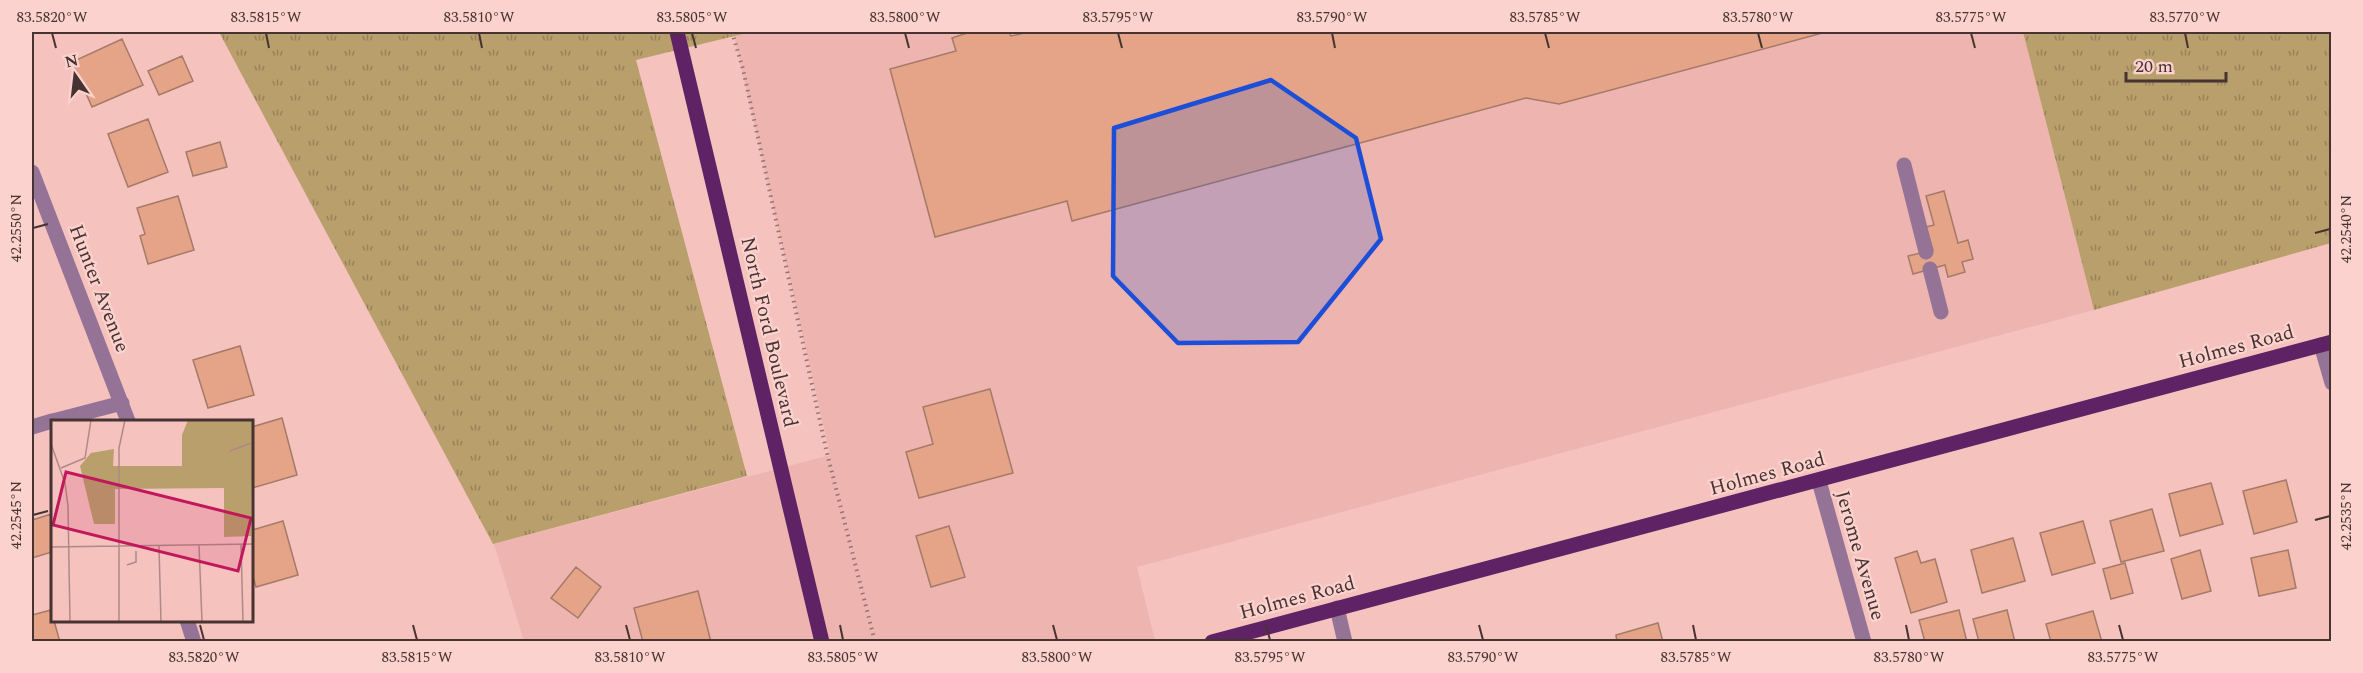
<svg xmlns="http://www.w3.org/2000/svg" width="2363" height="673" font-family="Spectral,serif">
	<defs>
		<pattern id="grass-tufts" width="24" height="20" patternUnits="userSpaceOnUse" patternTransform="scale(1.5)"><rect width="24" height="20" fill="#b89f6b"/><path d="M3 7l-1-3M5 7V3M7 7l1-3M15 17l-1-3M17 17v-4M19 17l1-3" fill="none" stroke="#978259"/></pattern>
	</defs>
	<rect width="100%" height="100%" fill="#f5c2be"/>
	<path fill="#eeb4af" d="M751 32H2023L2094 310 1137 567 1155 641H524L494 544 830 455 734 36Z"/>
	<path fill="url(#grass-tufts)" d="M219 32H751L636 60 747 476 493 544Z
		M2023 32H2331V243L2094 310Z"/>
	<path fill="#e5a487" stroke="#a47a68" stroke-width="1.5" d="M967 32H1009L1011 36 1029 32H1826L1559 104 1526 98 1072 221 1067 201 935 237 890 69 956 51 952 38 967 33Z
		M122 39 143 85 92 107 72 62Z
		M182 56 193 81 159 95 148 71Z
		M148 119 168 172 128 187 108 134Z
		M220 142 227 167 193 176 186 152Z
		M1944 191 1958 243 1968 240 1973 259 1962 262 1965 272 1948 277 1945 265 1913 274 1908 256 1933 250 1926 227 1934 225 1926 196Z
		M178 196 194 250 148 264 140 236 145 234 137 208Z
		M240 346 254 395 208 408 193 360Z
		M990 389 1013 473 919 498 906 452 933 444 923 407Z
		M282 418 297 475 252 488V427Z
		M2286 480 2297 522 2254 534 2243 491Z
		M2211 483 2223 524 2180 536 2169 494Z
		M2152 509 2164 551 2121 562 2110 521Z
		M51 514 52 552 32 558V520Z
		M283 521 298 575 256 587 252 573V530Z
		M2083 521 2095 563 2052 575 2040 533Z
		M949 526 965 577 931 587 916 536Z
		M2013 538 2025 581 1982 593 1971 550Z
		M2200 550 2211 591 2182 599 2171 559Z
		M2288 550 2296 588 2259 596 2251 558Z
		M1917 551 1921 563 1935 559 1947 602 1911 613 1895 558Z
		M2125 563 2133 593 2111 599 2103 569Z
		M576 567 601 587 578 618 551 598Z
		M698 591 711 642H643L634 608Z
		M51 610 60 642H32V615Z
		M1959 610 1967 642H1925L1919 620Z
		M2007 610 2015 642H1979L1973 619Z
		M2093 611 2102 642H2051L2046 624Z
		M1658 623 1663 642H1617L1616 635Z"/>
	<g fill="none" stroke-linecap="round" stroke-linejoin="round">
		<path stroke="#967471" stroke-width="4" stroke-dasharray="1.5 4.5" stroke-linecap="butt" d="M732 32 743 69 826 449 875 642"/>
		<path stroke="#957397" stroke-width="15" d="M1904 165 1926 252
			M32 172 128 421
			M1930 269 1941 312
			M2321 345 2332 383
			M53 421 122 403
			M32 427 52 421
			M1819 481 1864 642
			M1337 608 1345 642
			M187 620 194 642"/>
		<path stroke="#5f2265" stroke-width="15" d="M677 32 822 642
			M1212 642 2332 342"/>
	</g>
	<path fill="#1d4ed8" fill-opacity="0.2" stroke="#1d4ed8" stroke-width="4.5" stroke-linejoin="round" d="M1271 80 1356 138 1381 239 1298 342 1178 343 1113 276 1114 128Z"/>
	<path fill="none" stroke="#473331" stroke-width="2" d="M52 33 56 48M266 33 269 48M479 33 482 48M692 33 696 48M905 33 909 48M1118 33 1122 48M1332 33 1335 48M1545 33 1549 48M1758 33 1762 48M1971 33 1975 48M2185 33 2188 48M33 228 48 224M2315 233 2330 229M33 515 48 511M2315 520 2330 516M200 625 204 640M413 625 417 640M626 625 630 640M840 625 843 640M1053 625 1057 640M1266 625 1270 640M1479 625 1483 640M1693 625 1696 640M1906 625 1909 640M2119 625 2123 640"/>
	<g text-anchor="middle" stroke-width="4.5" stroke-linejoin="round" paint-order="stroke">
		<g font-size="20" fill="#473331" stroke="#fbd2ce">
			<text transform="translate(100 288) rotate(69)" y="7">Hunter Avenue</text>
			<text transform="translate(770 332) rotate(77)" y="7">North Ford Boulevard</text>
			<text transform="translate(2236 346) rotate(-15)" y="7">Holmes Road</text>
			<text transform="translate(1767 473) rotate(-15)" y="7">Holmes Road</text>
			<text transform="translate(1861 555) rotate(74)" y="7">Jerome Avenue</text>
			<text transform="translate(1297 597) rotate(-15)" y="7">Holmes Road</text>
		</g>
	</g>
	<g transform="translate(51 420)">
		<rect width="202" height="202" fill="#f5c2be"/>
		<path d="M137 0H202L200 116 173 117V68L64 69V104H43L29 46 40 33 63 29 62 46H131V15Z" fill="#b89f6b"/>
		<path fill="none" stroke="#af8986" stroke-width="1.5" d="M0 24 14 63 17 86 19 202M179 31 203 22M10 48 34 38 40 0M190 124 192 202M148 125 151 202M108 126 110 202M0 127 203 124M76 145 85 142V131M68 202V28L74 0"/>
		<path fill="#c2185b" fill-opacity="0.15" stroke="#c2185b" stroke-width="3" d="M15 52 200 98 187 151 2 105Z"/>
		<rect width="202" height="202" fill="none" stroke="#473331" stroke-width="3"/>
	</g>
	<rect width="2363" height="673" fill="none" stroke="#fbd2ce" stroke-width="66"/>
	<g transform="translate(75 75) rotate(346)" stroke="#fbd2ce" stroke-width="4.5" paint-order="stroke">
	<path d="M0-4.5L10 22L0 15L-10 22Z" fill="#473331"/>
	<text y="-9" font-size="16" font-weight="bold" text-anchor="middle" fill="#473331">N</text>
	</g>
	<path d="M2126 72v9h100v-9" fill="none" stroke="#473331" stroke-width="3"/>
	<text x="2135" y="72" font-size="18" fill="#473331" stroke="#fbd2ce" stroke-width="4.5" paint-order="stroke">20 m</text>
	<rect x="33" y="33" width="2297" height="607" fill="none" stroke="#473331" stroke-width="2"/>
	<g font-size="15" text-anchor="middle" fill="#473331">
		<text x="52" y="22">83.5820°W</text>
		<text x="266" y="22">83.5815°W</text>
		<text x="479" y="22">83.5810°W</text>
		<text x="692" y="22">83.5805°W</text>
		<text x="905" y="22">83.5800°W</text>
		<text x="1118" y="22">83.5795°W</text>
		<text x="1332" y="22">83.5790°W</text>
		<text x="1545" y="22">83.5785°W</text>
		<text x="1758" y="22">83.5780°W</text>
		<text x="1971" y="22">83.5775°W</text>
		<text x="2185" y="22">83.5770°W</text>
		<text transform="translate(16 228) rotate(-90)" y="5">42.2550°N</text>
		<text transform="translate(2346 229) rotate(-90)" y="5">42.2540°N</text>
		<text transform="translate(16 515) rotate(-90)" y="5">42.2545°N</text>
		<text transform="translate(2346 516) rotate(-90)" y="5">42.2535°N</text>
		<text x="204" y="662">83.5820°W</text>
		<text x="417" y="662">83.5815°W</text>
		<text x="630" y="662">83.5810°W</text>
		<text x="843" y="662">83.5805°W</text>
		<text x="1057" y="662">83.5800°W</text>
		<text x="1270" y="662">83.5795°W</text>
		<text x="1483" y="662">83.5790°W</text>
		<text x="1696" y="662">83.5785°W</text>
		<text x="1909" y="662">83.5780°W</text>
		<text x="2123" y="662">83.5775°W</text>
	</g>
</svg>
